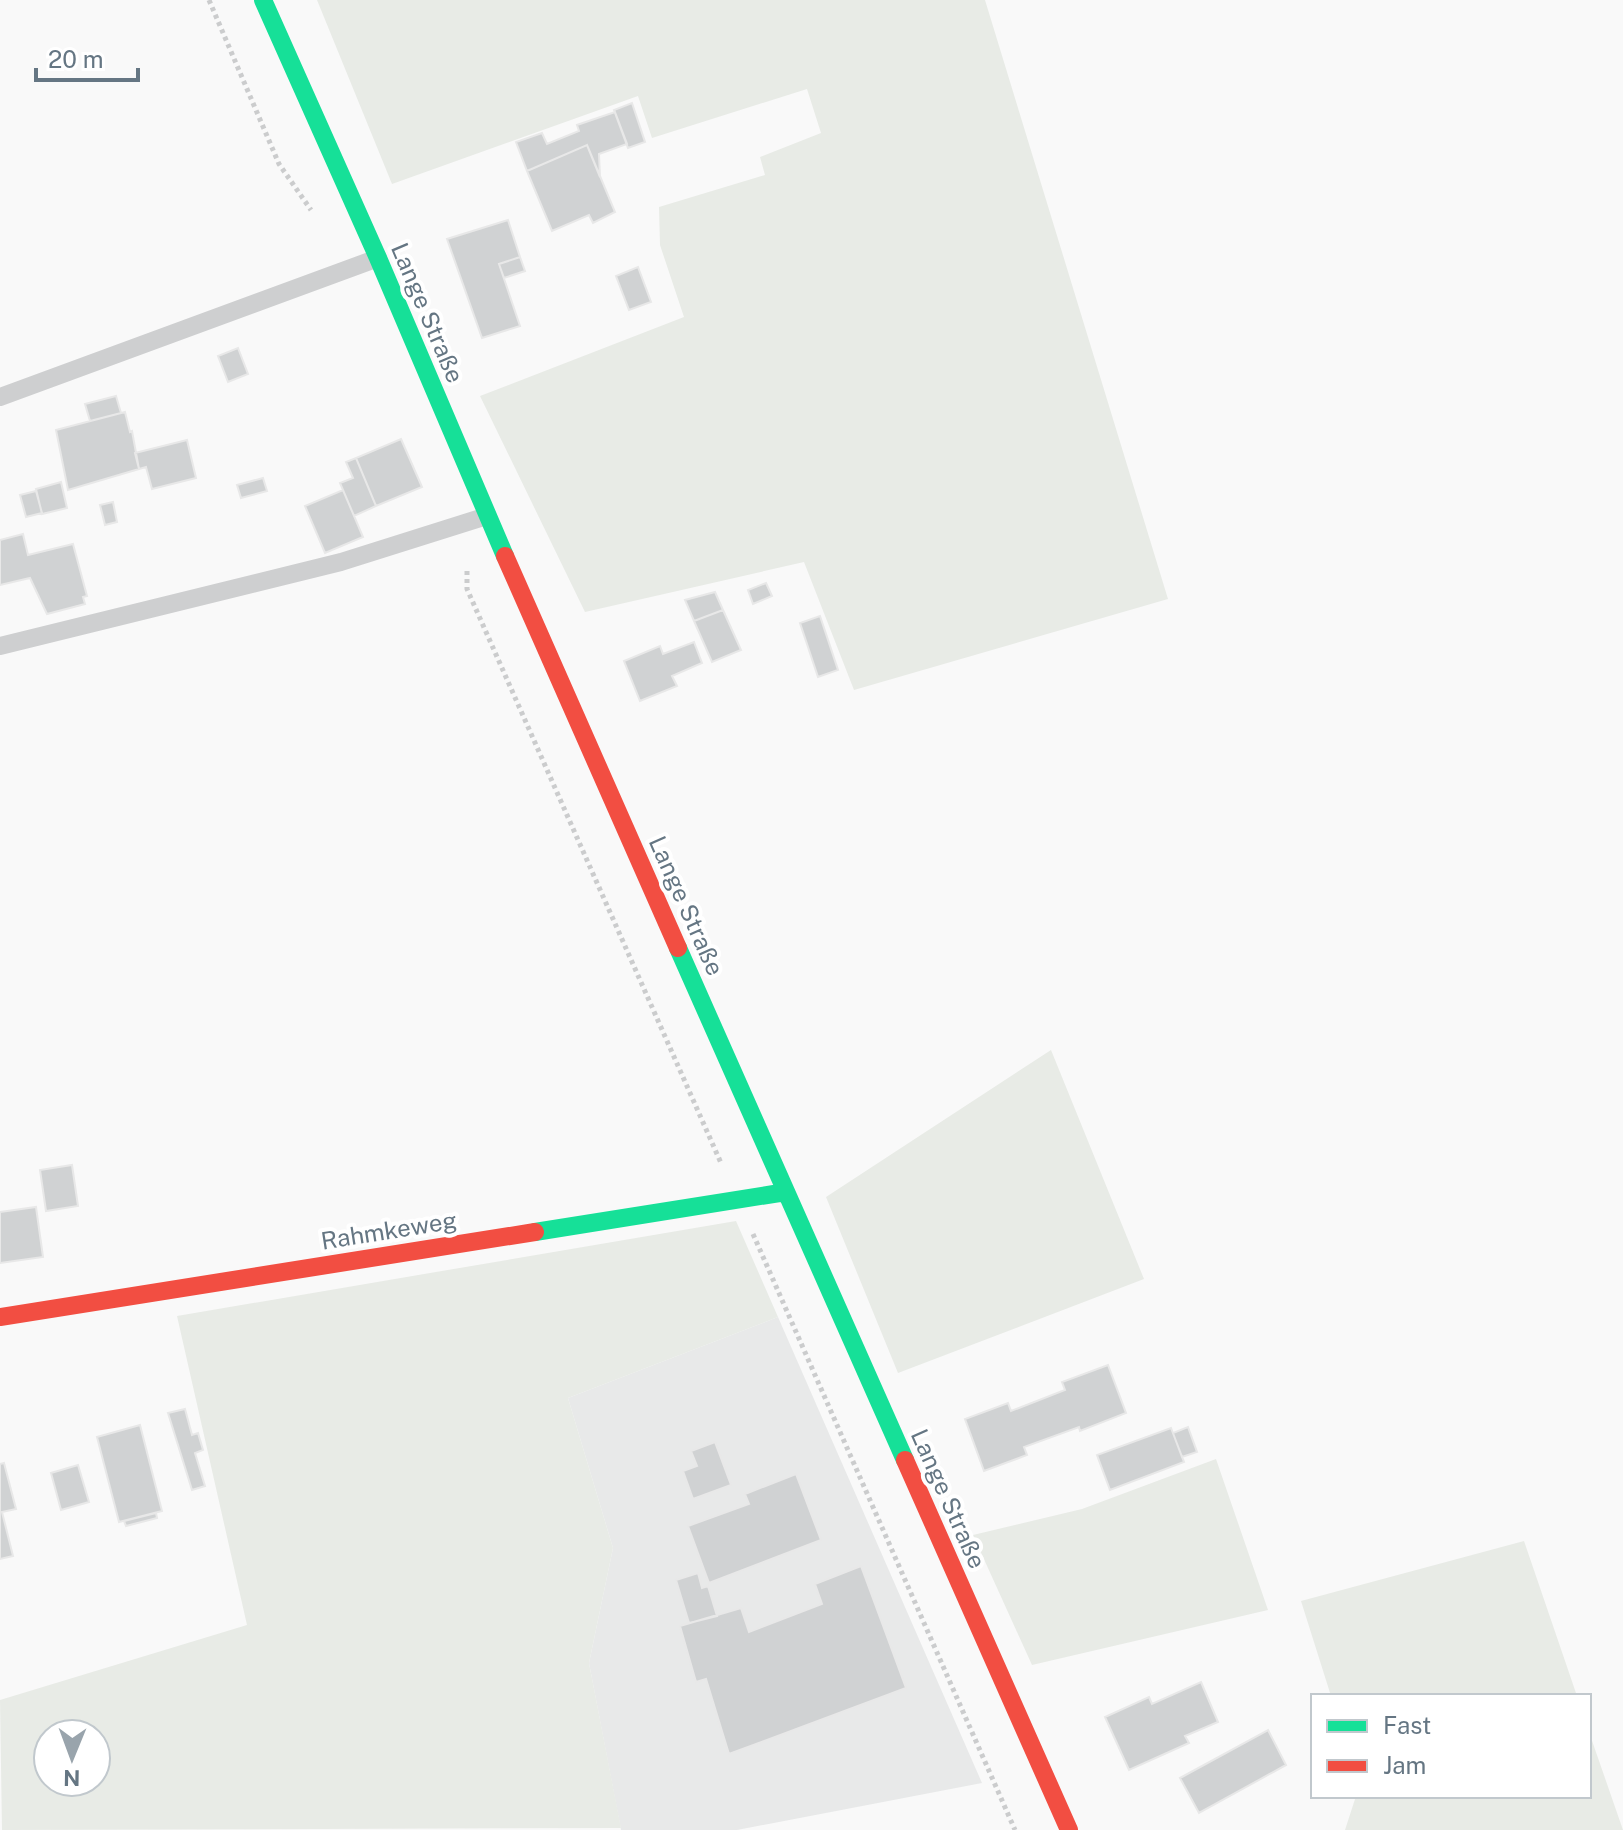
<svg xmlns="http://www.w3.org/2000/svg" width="1623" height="1830" font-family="'Public Sans',sans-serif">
	<rect width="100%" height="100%" fill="#f9f9f9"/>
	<path fill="#e8e9e9" d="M778 1317 982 1783 737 1830H621L589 1663 613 1548 568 1398Z"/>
	<path fill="#e8ebe6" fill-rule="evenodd" d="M317 0H985L1168 599 854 690 804 562 585 612 480 396 684 317 660 245 659 207 765 175 760 157 821 133 807 89 652 138 638 96 392 184Z
		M1051 1050 1144 1279 898 1373 826 1197Z
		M736 1221 778 1317 568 1398 613 1548 589 1663 621 1828 2 1830 0 1700 247 1625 177 1316ZM48 1734H96V1782H48Z
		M1216 1459 1268 1610 1032 1665 973 1535 1082 1509Z
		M1524 1541 1577 1696H1331L1301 1601Z
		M1589 1732 1623 1830H1345L1356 1796H1589Z"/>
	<path fill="#d0d2d3" stroke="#e8e8e8" stroke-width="2" d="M632 103 645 142 628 148 614 110Z
		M615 112 627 144 599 154 600 177 587 145 527 171 516 142 542 133 547 144 579 131 577 125Z
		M587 145 615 212 593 223 589 215 552 231 527 171Z
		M508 220 520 257 499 264 520 326 482 338 447 239Z
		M520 257 525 271 504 278 499 264Z
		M638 267 651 302 629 310 616 276Z
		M238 348 248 374 228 382 218 356Z
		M116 396 121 413 90 421 85 404Z
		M125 412 130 432 132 431 139 469 68 490 56 430Z
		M401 439 422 487 376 506 356 458Z
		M187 440 196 478 152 489 146 467 139 469 135 453Z
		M356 458 376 506 354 516 340 483 353 478 346 462Z
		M263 478 267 491 241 498 237 485Z
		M61 482 67 508 42 514 36 489Z
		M343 490 363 537 325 553 305 506Z
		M36 491 42 513 26 517 20 495Z
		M113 502 117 522 105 525 100 505Z
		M23 534 28 555 73 544 87 596 83 597 85 604 47 614 30 578 0 585V540Z
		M766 583 772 596 753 604 748 590Z
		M715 592 723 610 694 621 685 600Z
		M723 610 741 650 712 662 694 621Z
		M820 616 838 670 818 677 800 623Z
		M694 642 702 663 672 676 677 686 640 701 624 661 660 646 663 654Z
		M72 1165 78 1206 46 1211 40 1170Z
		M36 1207 43 1257 0 1263V1212Z
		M1108 1365 1126 1413 1080 1431 1079 1427 1024 1447 1027 1455 984 1471 965 1419 1008 1403 1011 1411 1065 1390 1062 1382Z
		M185 1409 192 1435 198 1433 203 1450 195 1453 205 1486 192 1490 168 1413Z
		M140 1425 162 1511 119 1522 97 1437Z
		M1188 1427 1197 1452 1182 1457 1173 1433Z
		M1171 1428 1184 1462 1110 1490 1097 1455Z
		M715 1442 731 1485 693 1499 683 1471 697 1466 691 1451Z
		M4 1463 16 1509 2 1512 13 1556 0 1559V1464Z
		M78 1465 89 1502 61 1510 51 1473Z
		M796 1474 821 1540 709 1583 688 1526 749 1504 745 1494Z
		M156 1513 157 1518 126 1526 124 1521Z
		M861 1566 906 1688 729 1754 706 1679 696 1682 680 1626 741 1608 749 1632 822 1604 815 1584Z
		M698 1573 702 1588 708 1586 717 1616 689 1623 676 1580Z
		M1201 1682 1218 1722 1185 1736 1189 1743 1129 1770 1105 1717 1149 1697 1152 1704Z
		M1268 1730 1286 1765 1199 1813 1180 1778Z"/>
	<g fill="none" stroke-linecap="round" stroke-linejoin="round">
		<path stroke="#cbcccd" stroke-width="5" stroke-dasharray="4 4" stroke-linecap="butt" d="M209 0 279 164 311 210
			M467 571V589L721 1163
			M753 1234 1015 1830"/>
		<path stroke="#cecfd0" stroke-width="18" d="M0 397 378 258
			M0 646 341 562 487 516"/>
		<path stroke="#16e098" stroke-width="18" d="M263 0 378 258 505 556
			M678 948 905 1460
			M535 1232 786 1192"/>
		<path stroke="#f24e42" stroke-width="18" d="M505 556 678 948
			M0 1317 535 1232
			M905 1460 1069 1830"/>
	</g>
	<g text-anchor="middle" stroke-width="8" stroke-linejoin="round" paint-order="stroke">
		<g font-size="24" fill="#657683" stroke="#fff">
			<text transform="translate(427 313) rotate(67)" y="8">Lange Straße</text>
			<text transform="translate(686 906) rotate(66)" y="8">Lange Straße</text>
			<text transform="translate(389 1231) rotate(-9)" y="8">Rahmkeweg</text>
			<text transform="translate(948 1499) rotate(66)" y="8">Lange Straße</text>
		</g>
	</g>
	<rect x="1311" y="1694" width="280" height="104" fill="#ffffff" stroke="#c1c8cd" stroke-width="2"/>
	<rect x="1327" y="1720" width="40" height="12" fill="#16e098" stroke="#c1c8cd" stroke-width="2"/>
	<text x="1383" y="1734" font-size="24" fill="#657683">Fast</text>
	<rect x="1327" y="1760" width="40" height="12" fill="#f24e42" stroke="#c1c8cd" stroke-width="2"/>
	<text x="1383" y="1774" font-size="24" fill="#657683">Jam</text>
	<g transform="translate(72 1758) rotate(181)"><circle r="38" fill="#ffffff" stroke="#c1c8cd" stroke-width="2"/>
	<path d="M0-6L14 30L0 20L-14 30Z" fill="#99a4ac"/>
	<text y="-12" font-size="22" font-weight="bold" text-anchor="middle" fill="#657683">N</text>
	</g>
	<path d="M36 68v12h102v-12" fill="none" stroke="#657683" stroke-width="4"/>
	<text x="48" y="68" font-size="24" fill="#657683" stroke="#ffffff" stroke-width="6" paint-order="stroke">20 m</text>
</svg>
